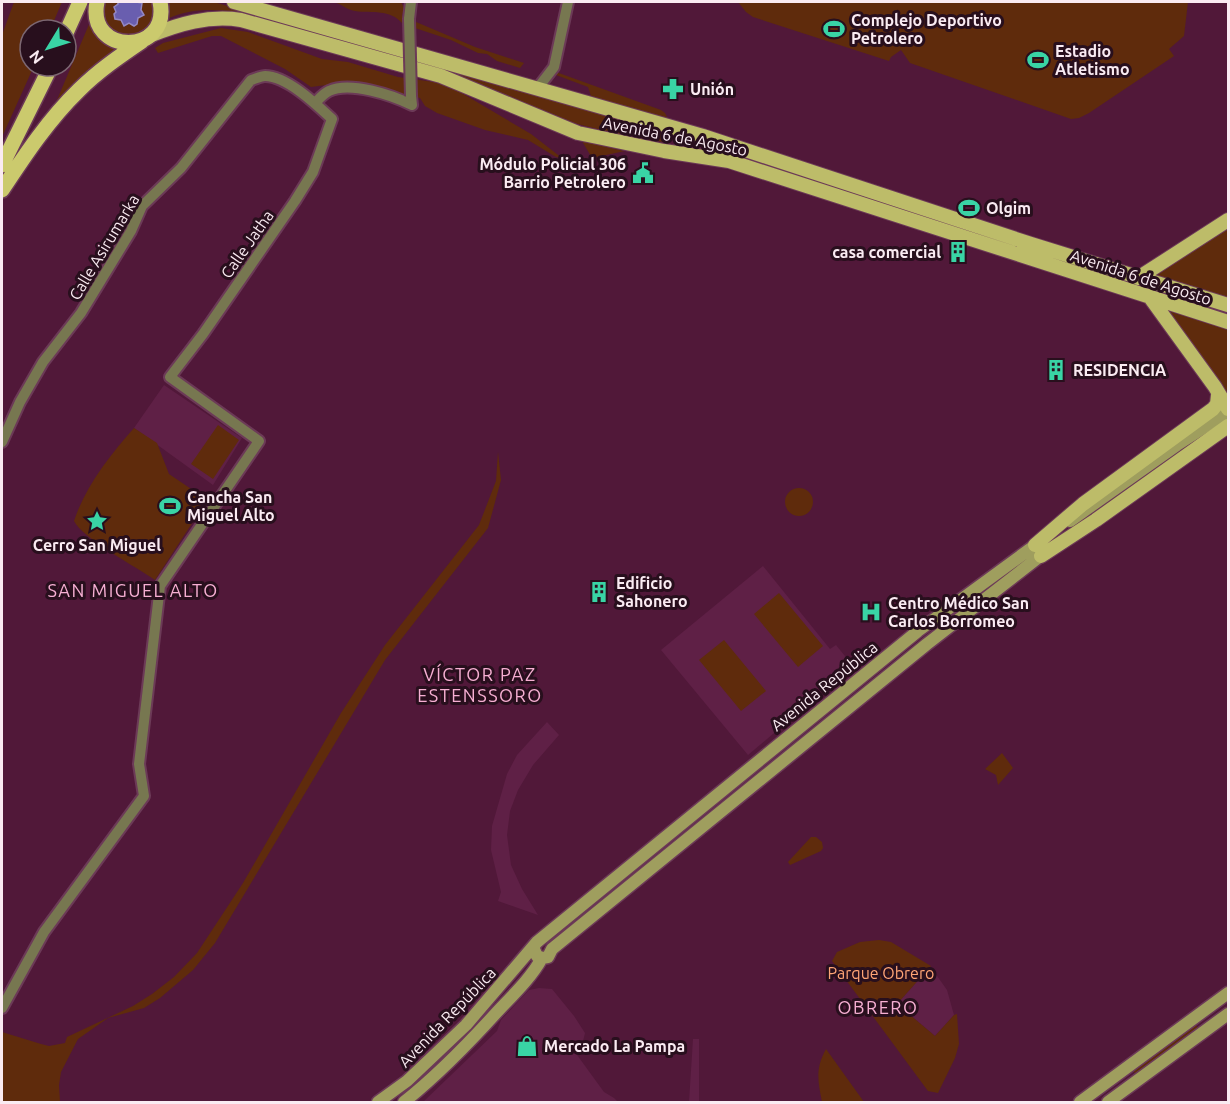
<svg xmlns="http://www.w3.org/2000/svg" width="1230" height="1104" font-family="Ubuntu,sans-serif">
	<rect width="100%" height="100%" fill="#511839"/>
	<path fill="#5f2046" d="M164 385 242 438 213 485 134 428Z
		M763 566 830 649 836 645 853 666 748 755 661 650Z
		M547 722 559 735 533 765 518 790 510 811 507 835 511 865 522 889 538 915 498 901 501 892 491 850 492 826 507 774 517 755Z
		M929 968 935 973 947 990 954 1015 935 1036 897 1004Z
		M539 988 552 989 574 1016 585 1033 583 1041 578 1045 573 1044 572 1048 604 1092 614 1098 618 1102H423L497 1031 501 1020 526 993 529 990Z
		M693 1039H699V1102H689Z"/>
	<path fill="#5f2b0c" d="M14 2H62L50 30H30V66H34L2 137V35Z
		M104 2H153C164 35 113 50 104 21 103 15 104 7 104 2Z
		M167 2H214L260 16C228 10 197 5 167 19Z
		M333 2H401L404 8 402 16 475 47 524 63 520 68 497 61 487 54 478 53 451 40 403 24C389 8 373 14 355 11 346 10 341 3 333 2Z
		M738 2H1188L1184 36 1169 49 1174 56 1089 113 1079 118 1071 119 910 63 901 50 891 57 889 61 753 17 746 12Z
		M90 22C95 37 102 46 118 49L96 65 54 107Z
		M221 28 248 32 322 59 348 62 398 77 441 83 460 92 531 134 562 158 556 157 528 140 485 130 437 113 425 106 420 98 366 85 342 83 311 87 285 69 221 36H212L158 53 155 48 163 43Z
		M437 69 479 78 663 133 669 140V143L616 134 574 123Z
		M556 72 661 110 665 113 669 121 591 96 588 87 556 75Z
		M582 141 624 151H625L592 158Z
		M1228 228V298L1151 277Z
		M1166 310 1228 330V401L1225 390 1220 382Z
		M218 425 239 440 213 479 191 464Z
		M134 428 157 443 169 474 200 495 206 502 155 580C138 568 82 538 74 521 85 487 110 455 134 428Z
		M498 452 501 480 488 528 385 660 215 943 193 970 160 998 144 1008 108 1018 78 1039 61 1072 59 1085 60 1102H2V1032L41 1044 49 1046 65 1043 67 1037 133 1006 152 994 174 977 197 953 243 883 341 713 385 645 479 525 496 481Z
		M785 502a14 14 0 1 1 28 0a14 14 0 1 1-28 0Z
		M779 593 823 646 798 667 754 614Z
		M724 640 766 691 741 711 699 660Z
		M1002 753 1013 768 998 785 996 775 985 769Z
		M811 837H816L822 842 823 848 821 851 790 865 788 862Z
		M879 940 891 942 931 966 897 1004 935 1036 954 1015 957 1014 959 1044 955 1058 938 1093 928 1091 832 961 837 952 860 942Z
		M1196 1025 1198 1028 1136 1074 1133 1071Z
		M826 1049 864 1102H822C818 1081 815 1069 826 1049Z"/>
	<path fill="#695eaf" stroke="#9488c3" stroke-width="1.5" d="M118 2H136L142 3 141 10 144 15 138 18 137 24 134 26 129 23 124 26 121 20 115 19 114 14 116 12 114 7 118 4Z"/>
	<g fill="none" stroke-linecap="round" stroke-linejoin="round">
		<defs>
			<path id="tertiary" d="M409 19 411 2
				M537 89 554 67 568 2
				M315 103C319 99 324 93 329 91 350 81 392 95 412 105L411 96
				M2 442 20 402 43 362 81 313 131 231 142 206 181 168 251 80C255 79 261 76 265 76 287 76 317 105 332 119L313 172 295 201 203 334 170 377 259 441 160 586 139 764 144 796 44 932 2 1008"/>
			<path id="secondary" d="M1070 521 1177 445 1228 412
				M533 947 537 956 542 958 548 957 552 949 927 644 1048 550
				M378 1102 407 1081 466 1025 537 942 918 631 1041 541
				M404 1102C438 1075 468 1044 497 1012 513 995 531 978 542 958
				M1080 1102 1228 993
				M1108 1102 1228 1014"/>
			<path id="primary" d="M234 2 703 136 1031 244 1228 305
				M149 36C179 24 208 15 241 20L441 76 578 133 664 151 729 161 1228 322
				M1138 278 1228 220
				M1149 296 1215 387 1228 409
				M1035 545 1083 504 1213 409 1217 404 1218 395
				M1041 556 1096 520 1228 426"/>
			<path id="trunk" d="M97 2C86 56 171 56 160 2
				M66 33 80 2
				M2 165 51 66
				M2 190C25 155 49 119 79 90 98 71 120 56 142 41"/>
		</defs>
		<use href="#tertiary" stroke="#6c3a57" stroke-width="14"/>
		<use href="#secondary" stroke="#6c3a57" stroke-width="15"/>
		<use href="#primary" stroke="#6c3a57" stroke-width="16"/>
		<use href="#trunk" stroke="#6c3a57" stroke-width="18"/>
		<use href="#tertiary" stroke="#777750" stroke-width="10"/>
		<use href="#secondary" stroke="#9f9e5e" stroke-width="12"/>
		<use href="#primary" stroke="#bdbc69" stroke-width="14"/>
		<use href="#trunk" stroke="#cbca6d" stroke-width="15"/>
		<defs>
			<path id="tertiary-bridge" d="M409 19 411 96"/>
		</defs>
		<use href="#tertiary-bridge" stroke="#6c3a57" stroke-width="14" stroke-linecap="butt"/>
		<use href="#tertiary-bridge" stroke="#777750" stroke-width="10"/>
	</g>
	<defs>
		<symbol id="stadium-bare" viewBox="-9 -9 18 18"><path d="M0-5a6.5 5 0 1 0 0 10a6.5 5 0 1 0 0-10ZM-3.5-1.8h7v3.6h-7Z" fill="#39d4a5" stroke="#280f1d" stroke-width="2.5" paint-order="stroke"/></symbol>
		<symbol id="pharmacy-bare" viewBox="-9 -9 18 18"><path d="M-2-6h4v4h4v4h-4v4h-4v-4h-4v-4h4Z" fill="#39d4a5" stroke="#280f1d" stroke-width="2.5" paint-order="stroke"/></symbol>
		<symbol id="civic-bare" viewBox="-9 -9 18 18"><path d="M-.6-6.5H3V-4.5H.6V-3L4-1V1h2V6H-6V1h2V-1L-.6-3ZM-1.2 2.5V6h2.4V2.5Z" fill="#39d4a5" stroke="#280f1d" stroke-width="2.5" paint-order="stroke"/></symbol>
		<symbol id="building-bare" viewBox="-9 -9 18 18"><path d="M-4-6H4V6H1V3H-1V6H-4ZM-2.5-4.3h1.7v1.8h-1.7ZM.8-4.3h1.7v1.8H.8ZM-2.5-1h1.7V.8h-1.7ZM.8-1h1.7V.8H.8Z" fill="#39d4a5" stroke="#280f1d" stroke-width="2.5" paint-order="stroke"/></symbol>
		<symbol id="sight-bare" viewBox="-9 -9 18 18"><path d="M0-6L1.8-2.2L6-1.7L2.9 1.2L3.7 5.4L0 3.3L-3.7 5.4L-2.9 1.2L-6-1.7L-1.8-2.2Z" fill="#39d4a5" stroke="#280f1d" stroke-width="2.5" paint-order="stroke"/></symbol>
		<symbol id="hospital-bare" viewBox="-9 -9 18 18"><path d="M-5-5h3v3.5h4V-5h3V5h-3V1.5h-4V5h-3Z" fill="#39d4a5" stroke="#280f1d" stroke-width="2.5" paint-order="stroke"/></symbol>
		<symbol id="shop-bare" viewBox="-9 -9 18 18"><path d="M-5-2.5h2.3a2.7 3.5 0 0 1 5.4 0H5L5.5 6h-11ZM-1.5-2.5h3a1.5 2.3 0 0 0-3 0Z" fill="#39d4a5" stroke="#280f1d" stroke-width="2.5" paint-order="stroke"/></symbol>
	</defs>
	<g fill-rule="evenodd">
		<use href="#stadium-bare" x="819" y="14" width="30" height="30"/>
		<use href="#stadium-bare" x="1023" y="45" width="30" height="30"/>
		<use href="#pharmacy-bare" x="658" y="74" width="30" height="30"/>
		<use href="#civic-bare" x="628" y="158" width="30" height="30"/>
		<use href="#stadium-bare" x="954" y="193" width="30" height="30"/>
		<use href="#building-bare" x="943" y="237" width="30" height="30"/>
		<use href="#building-bare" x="1041" y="355" width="30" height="30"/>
		<use href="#stadium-bare" x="155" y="491" width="30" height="30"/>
		<use href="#sight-bare" x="82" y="506" width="30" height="30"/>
		<use href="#building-bare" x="584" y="577" width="30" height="30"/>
		<use href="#hospital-bare" x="856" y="597" width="30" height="30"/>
		<use href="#shop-bare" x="512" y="1031" width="30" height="30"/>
	</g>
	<g text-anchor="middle" stroke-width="6" stroke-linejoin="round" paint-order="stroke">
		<g font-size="16" font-weight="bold" fill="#faebf2" stroke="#280f1d" text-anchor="start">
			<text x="851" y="26">Complejo Deportivo<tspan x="851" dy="18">Petrolero</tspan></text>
			<text x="1055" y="57">Estadio<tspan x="1055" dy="18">Atletismo</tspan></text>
			<text x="690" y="95">Unión</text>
			<text x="626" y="170" text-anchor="end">Módulo Policial 306<tspan x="626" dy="18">Barrio Petrolero</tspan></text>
			<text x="986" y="214">Olgim</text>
			<text x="941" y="258" text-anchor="end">casa comercial</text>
			<text x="1073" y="376">RESIDENCIA</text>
			<text x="187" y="503">Cancha San<tspan x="187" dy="18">Miguel Alto</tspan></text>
			<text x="97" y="551" text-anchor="middle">Cerro San Miguel</text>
			<text x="616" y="589">Edificio<tspan x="616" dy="18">Sahonero</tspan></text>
			<text x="888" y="609">Centro Médico San<tspan x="888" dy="18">Carlos Borromeo</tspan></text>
			<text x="544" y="1052">Mercado La Pampa</text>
		</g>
		<g font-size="16" fill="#faebf2" stroke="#280f1d">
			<text transform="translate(675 136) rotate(11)" y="6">Avenida 6 de Agosto</text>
			<text transform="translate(247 244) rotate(-55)" y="6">Calle Jatha</text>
			<text transform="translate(104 247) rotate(-59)" y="6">Calle Asirumarka</text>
			<text transform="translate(1141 277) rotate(18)" y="6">Avenida 6 de Agosto</text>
			<text transform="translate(824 686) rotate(-39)" y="6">Avenida República</text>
			<text transform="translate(447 1017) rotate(-46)" y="6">Avenida República</text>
		</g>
		<g font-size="16" fill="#ffa576" stroke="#280f1d">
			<text x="881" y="979">Parque Obrero</text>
		</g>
		<g font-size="18" letter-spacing="1.5" fill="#f7afd3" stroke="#280f1d">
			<text x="133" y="597">SAN MIGUEL ALTO</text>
			<text x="480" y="681">VÍCTOR PAZ<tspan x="480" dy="21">ESTENSSORO</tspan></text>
			<text x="878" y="1014">OBRERO</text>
		</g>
	</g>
	<rect width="1230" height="1104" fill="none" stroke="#faebf2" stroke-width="6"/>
	<g transform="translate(48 48) rotate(232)"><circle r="28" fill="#280f1d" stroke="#7c6772" stroke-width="1.5"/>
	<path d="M0-4.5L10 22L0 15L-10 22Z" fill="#39d4a5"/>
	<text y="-9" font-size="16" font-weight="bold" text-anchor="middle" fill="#faebf2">N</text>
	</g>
</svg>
